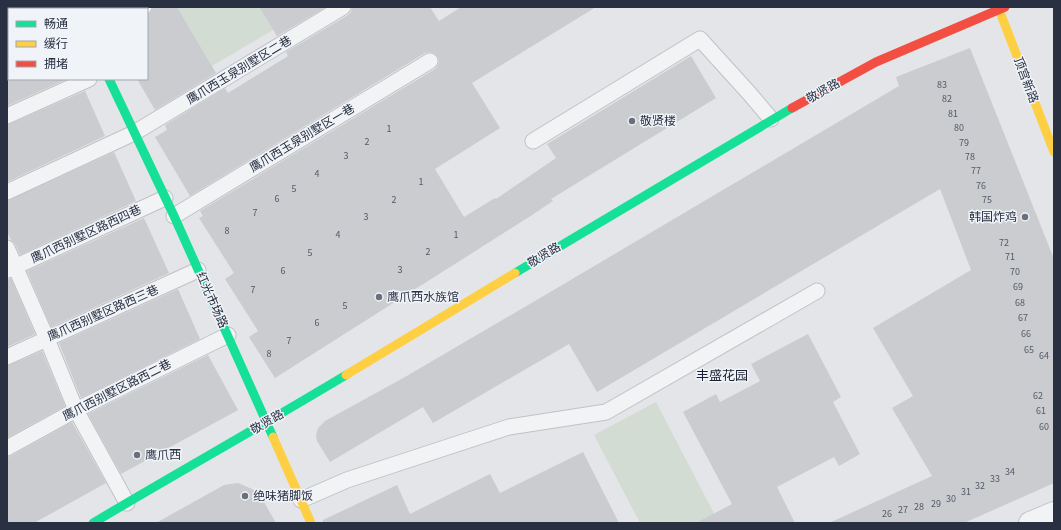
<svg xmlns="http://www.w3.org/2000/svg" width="1061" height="530" font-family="'Source Sans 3','Noto Sans SC',sans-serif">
	<rect width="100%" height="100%" fill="#e3e5e8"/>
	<path fill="#d2dcd3" d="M177 7H259L273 30 212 66Z
		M656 402 719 523H640L594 435Z"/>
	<path fill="#caccd0" d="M153 7H177L216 73 155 110 137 79H147V16L151 12Z
		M259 7H326L277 36Z
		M352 7H430L439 21 461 7H596L472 83 500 128 435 169 464 217 495 198 496 199 556 158 547 144 691 56 716 98 551 199 553 201 529 217 275 378 249 337 258 331 225 279 234 273 199 218 203 216 200 211 435 69 438 65 439 61 438 57 434 53 429 52 425 53 190 196 155 137 167 130 165 125 225 88 228 93 288 56 286 52 348 15 351 12Z
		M970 48 1054 259V483L964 523H829L932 476 892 408 913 396 873 328 971 270 940 189 597 392 569 344 433 423 423 407 330 462 317 441 316 435 318 428 325 421 405 377 535 301 899 86 896 77Z
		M7 79H67L7 106Z
		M85 91 105 136 7 182V125Z
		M114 152 136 201 20 255 15 244 11 240 7 232V201Z
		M144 218 169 273 51 327 27 271Z
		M11 278 35 334 7 347V280Z
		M178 289 200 339 81 398 59 343Z
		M808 334 841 397 833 402 860 454 839 466 834 457 777 487 795 523H696L732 504 683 412 716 394 720 402 760 381 751 364Z
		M42 351 65 406 7 438V366Z
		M208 355 238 410 121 474 88 414Z
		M72 422 106 483 34 523H7V457L11 456Z
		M583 452 619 523H323V520L397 485 410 514 490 474 500 493Z
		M238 483 252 489 260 495 276 523H156L224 485Z"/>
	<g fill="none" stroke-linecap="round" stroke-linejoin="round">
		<defs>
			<path id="lane" d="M140 9 144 7
				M7 39 9 38
				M7 116 89 79
				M533 141 700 39 749 93 771 119
				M7 192 134 133 343 7
				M174 216 430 61
				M7 248 47 339 76 410 127 503
				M8 270 165 198
				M7 357 198 270
				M7 448 76 410 228 335
				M301 500 347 480 509 427 606 412 817 291"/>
			<path id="street" d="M1030 523 1054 513"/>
		</defs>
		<use href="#lane" stroke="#c0c2c6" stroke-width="17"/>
		<use href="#street" stroke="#c0c2c6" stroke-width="24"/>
		<use href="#lane" stroke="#f2f3f4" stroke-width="15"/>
		<use href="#street" stroke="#f2f3f4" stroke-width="22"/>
		<path stroke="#16e098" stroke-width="9" d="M76 7 77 9
			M109 79 174 216 273 437
			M515 273 792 108
			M93 523C177 473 263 425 346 375"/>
		<path stroke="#ffcf43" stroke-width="9" d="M998 7 1054 152
			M346 375 515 273
			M273 437 311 523"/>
		<path stroke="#f24e42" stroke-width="9" d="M792 108 876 62 1005 7"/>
	</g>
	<g fill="#696f7c" stroke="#f0f3f7" stroke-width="1.5">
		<circle cx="632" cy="121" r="4"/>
		<circle cx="1025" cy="217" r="4"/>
		<circle cx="379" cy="297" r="4"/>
		<circle cx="137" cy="455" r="4"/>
		<circle cx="245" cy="496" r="4"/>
	</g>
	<g text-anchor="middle" stroke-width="3" stroke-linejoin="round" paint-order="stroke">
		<g font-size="10" fill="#525967">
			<text x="942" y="88">83</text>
			<text x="947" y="102">82</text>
			<text x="953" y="117">81</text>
			<text x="959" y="131">80</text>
			<text x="389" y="132">1</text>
			<text x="367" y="145">2</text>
			<text x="964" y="146">79</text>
			<text x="346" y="159">3</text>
			<text x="970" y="160">78</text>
			<text x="976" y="174">77</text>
			<text x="317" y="177">4</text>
			<text x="421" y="185">1</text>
			<text x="981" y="189">76</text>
			<text x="294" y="192">5</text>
			<text x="277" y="202">6</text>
			<text x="394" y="203">2</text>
			<text x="987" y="203">75</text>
			<text x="255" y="216">7</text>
			<text x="366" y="220">3</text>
			<text x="227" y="234">8</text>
			<text x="338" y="238">4</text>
			<text x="456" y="238">1</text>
			<text x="1004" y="246">72</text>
			<text x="428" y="255">2</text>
			<text x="310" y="256">5</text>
			<text x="1010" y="260">71</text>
			<text x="400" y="273">3</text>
			<text x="283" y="274">6</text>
			<text x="1015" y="275">70</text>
			<text x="1018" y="290">69</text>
			<text x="253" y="293">7</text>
			<text x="1020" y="306">68</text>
			<text x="345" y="309">5</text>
			<text x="1023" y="321">67</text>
			<text x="317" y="326">6</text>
			<text x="1026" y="337">66</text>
			<text x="289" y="344">7</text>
			<text x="1029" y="353">65</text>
			<text x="269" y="357">8</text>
			<text x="1044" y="359">64</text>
			<text x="1038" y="399">62</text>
			<text x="1041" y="414">61</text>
			<text x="1044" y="430">60</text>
			<text x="1010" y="475">34</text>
			<text x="995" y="482">33</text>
			<text x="980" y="489">32</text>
			<text x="966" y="495">31</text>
			<text x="951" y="502">30</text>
			<text x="936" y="507">29</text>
			<text x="919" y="510">28</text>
			<text x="903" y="513">27</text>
			<text x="887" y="517">26</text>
		</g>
		<g font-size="12" fill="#283042" stroke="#f0f3f7">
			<text transform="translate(239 70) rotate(-31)" y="4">鹰爪西玉泉别墅区二巷</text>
			<text transform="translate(1026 80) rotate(69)" y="4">顶宫新路</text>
			<text transform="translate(823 91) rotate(-29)" y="4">敬贤路</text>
			<text transform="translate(302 138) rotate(-31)" y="4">鹰爪西玉泉别墅区一巷</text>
			<text transform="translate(86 234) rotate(-25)" y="4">鹰爪西别墅区路西四巷</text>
			<text transform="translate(544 255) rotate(-31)" y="4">敬贤路</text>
			<text transform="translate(212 300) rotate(66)" y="4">红光市场路</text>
			<text transform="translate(103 313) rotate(-24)" y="4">鹰爪西别墅区路西三巷</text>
			<text transform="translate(117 390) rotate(-27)" y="4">鹰爪西别墅区路西二巷</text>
			<text transform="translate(267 422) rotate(-30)" y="4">敬贤路</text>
		</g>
		<g font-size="12" fill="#283042" stroke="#f0f3f7" text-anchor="start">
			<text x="640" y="125">敬贤楼</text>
			<text x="1017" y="221" text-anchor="end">韩国炸鸡</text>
			<text x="387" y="301">鹰爪西水族馆</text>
			<text x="145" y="459">鹰爪西</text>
			<text x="253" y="500">绝味猪脚饭</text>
		</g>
		<g font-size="13" fill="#1b2133" stroke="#f0f3f7">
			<text x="722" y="380">丰盛花园</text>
		</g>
	</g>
	<rect width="1061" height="530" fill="none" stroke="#283042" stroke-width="16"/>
	<rect x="8" y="8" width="140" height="72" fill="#f0f3f7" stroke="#a0a5af"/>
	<rect x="16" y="21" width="20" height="6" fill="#16e098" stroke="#a0a5af"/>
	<text x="44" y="28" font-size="12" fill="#283042">畅通</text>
	<rect x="16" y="41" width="20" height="6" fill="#ffcf43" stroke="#a0a5af"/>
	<text x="44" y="48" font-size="12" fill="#283042">缓行</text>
	<rect x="16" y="61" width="20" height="6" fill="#f24e42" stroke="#a0a5af"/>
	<text x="44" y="68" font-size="12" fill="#283042">拥堵</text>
</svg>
